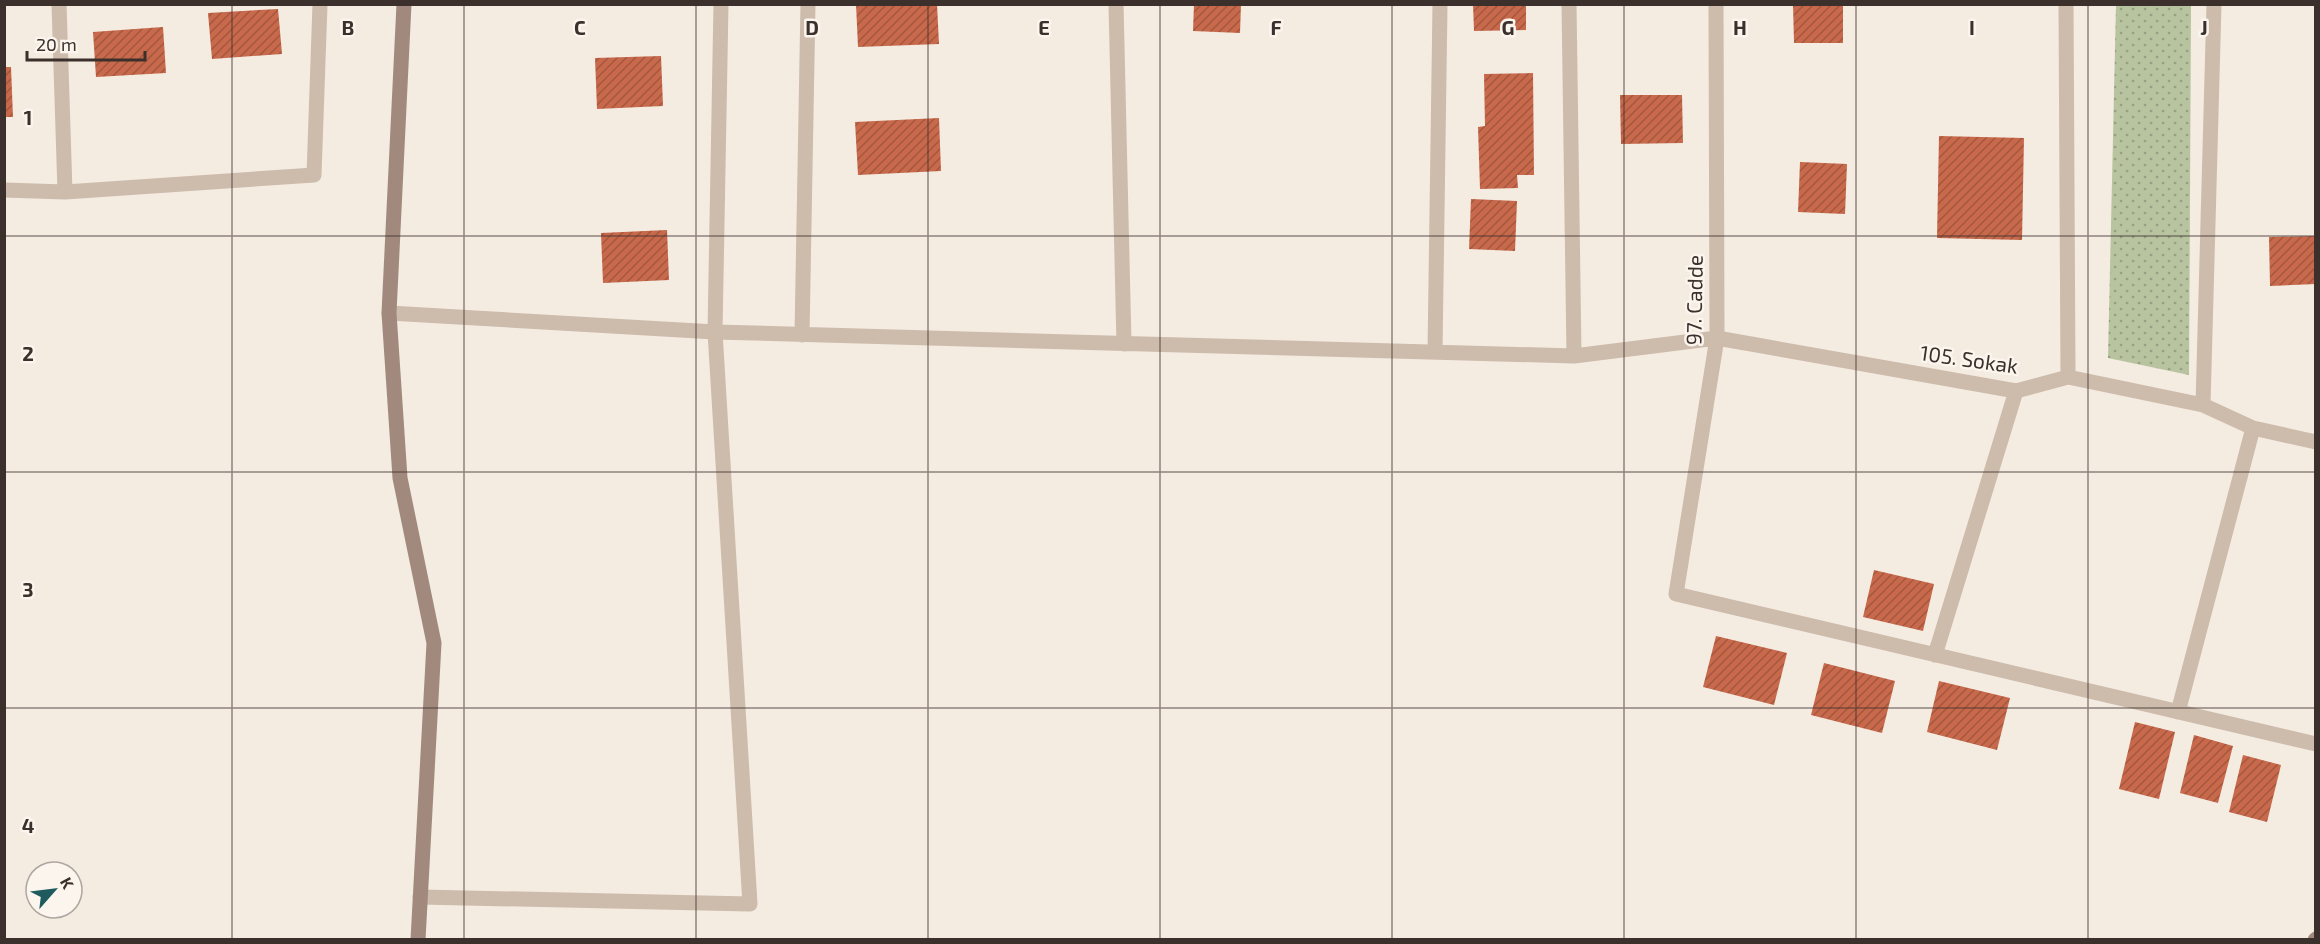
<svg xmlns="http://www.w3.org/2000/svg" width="2320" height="944" font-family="'Exo 2',sans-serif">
	<defs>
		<pattern id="park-dots" width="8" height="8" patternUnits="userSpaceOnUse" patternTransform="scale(1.5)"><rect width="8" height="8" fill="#b8c4a0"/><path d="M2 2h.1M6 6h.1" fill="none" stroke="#97a083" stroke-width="1.8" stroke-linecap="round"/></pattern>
		<pattern id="building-hatch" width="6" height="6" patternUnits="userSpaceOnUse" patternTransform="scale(1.5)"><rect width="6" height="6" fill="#c8694b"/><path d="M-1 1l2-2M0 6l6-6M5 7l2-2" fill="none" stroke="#a4573f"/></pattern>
	</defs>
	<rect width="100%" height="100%" fill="#f4ebe1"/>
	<path fill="url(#park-dots)" d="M2116 5H2191L2189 375 2108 358Z"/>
	<path fill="url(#building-hatch)" d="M856 4H937L939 44 858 47Z
		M1194 4H1241L1240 33 1193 31Z
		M1473 4H1526V30L1474 31Z
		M1793 4H1843V43H1794Z
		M278 9 282 54 212 59 208 13Z
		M163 27 166 73 96 77 93 32Z
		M661 56 663 106 597 109 595 58Z
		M4 67H11L13 117H4Z
		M1533 73 1534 175H1517L1518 188 1480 189 1478 127 1485 126 1484 74Z
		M1620 95H1682L1683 143 1621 144Z
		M939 118 941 171 858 175 855 122Z
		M1939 136 2024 138 2022 240 1937 238Z
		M1800 162 1847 164 1845 214 1798 212Z
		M1471 199 1517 201 1515 251 1469 249Z
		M667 230 669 280 603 283 601 233Z
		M2316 236V284L2270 286 2269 237Z
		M1874 570 1934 584 1923 631 1863 617Z
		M1716 636 1787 653 1774 705 1703 687Z
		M1824 663 1895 681 1882 733 1811 715Z
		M1939 681 2010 698 1997 750 1927 732Z
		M2135 722 2175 732 2159 799 2119 789Z
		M2194 735 2233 746 2218 803 2180 793Z
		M2243 755 2281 765 2267 822 2229 812Z"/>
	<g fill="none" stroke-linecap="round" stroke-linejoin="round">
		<path stroke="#cdbbac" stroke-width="15" d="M59 4 65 192
			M1116 4 1124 344
			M1569 4 1574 356
			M1716 4 1717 338 1676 594 2316 744
			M2066 4 2068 377
			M4 190 65 192 314 175 320 4
			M389 313 715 332 1574 356 1717 338 2016 391 2068 377 2203 405 2253 428 2316 442
			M802 335 808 4
			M1435 352 1440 4
			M2203 405 2214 4
			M1935 655 2016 391
			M2178 712 2253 428
			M420 897 750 904 715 332 721 4"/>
		<path stroke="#a18a7d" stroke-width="15" d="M404 4 389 313 400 478 434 643 418 940
			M2315 940 2316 939"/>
	</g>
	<path fill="none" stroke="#3b302b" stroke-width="1.5" stroke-opacity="0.55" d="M232 4V940M464 4V940M696 4V940M928 4V940M1160 4V940M1392 4V940M1624 4V940M1856 4V940M2088 4V940M4 236H2316M4 472H2316M4 708H2316"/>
	<g text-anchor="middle" stroke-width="5" stroke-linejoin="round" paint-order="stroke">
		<g font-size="21" fill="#3b302b" stroke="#fbf5ee">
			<text transform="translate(1695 300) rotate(-89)" y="7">97. Cadde</text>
			<text transform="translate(1969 360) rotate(8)" y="7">105. Sokak</text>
		</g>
	</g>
	<g font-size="20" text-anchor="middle" font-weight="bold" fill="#3b302b" stroke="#fbf5ee" stroke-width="5" stroke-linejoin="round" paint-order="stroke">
		<text x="348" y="35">B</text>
		<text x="580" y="35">C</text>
		<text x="812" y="35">D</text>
		<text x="1044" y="35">E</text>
		<text x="1276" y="35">F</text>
		<text x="1508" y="35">G</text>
		<text x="1740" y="35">H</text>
		<text x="1972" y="35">I</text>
		<text x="2204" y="35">J</text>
		<text x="28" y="125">1</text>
		<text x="28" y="361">2</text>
		<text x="28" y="597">3</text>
		<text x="28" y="833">4</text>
	</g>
	<rect width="2320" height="944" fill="none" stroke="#3b302b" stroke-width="12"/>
	<g transform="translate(54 890) rotate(62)"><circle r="28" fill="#fbf5ee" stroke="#aea6a0" stroke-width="1.5"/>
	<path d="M0-4.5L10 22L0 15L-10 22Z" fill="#1f5a5e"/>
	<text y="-9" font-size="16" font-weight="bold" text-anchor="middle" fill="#3b302b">K</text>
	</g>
	<path d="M27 51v9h118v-9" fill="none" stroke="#3b302b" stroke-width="3"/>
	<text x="36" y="51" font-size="18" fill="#3b302b" stroke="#fbf5ee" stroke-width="4.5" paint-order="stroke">20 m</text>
</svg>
